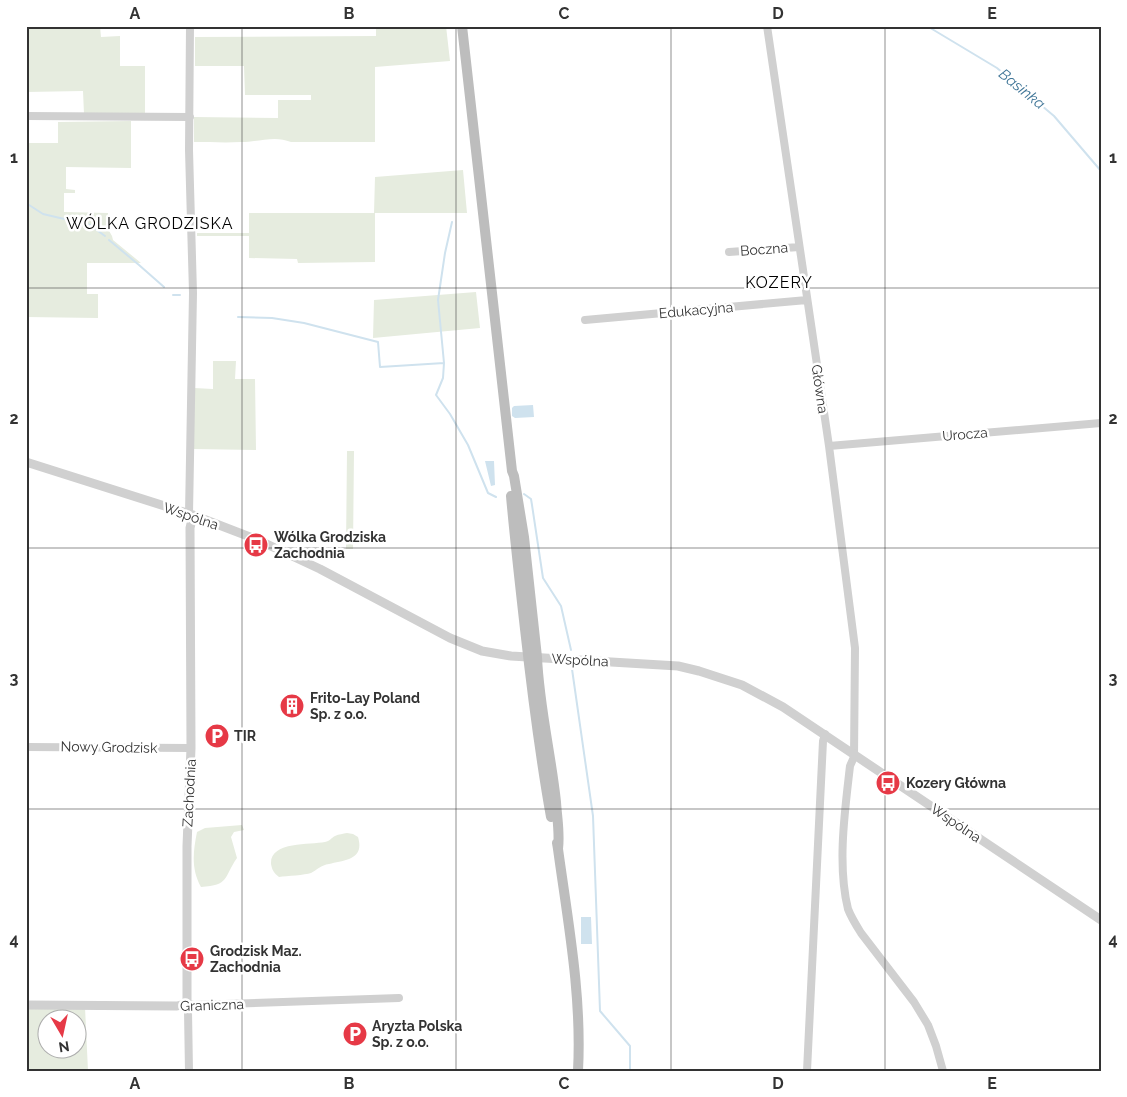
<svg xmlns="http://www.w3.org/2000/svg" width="1127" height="1097" font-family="Raleway,sans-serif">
	<rect width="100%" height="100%" fill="#fff"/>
	<path fill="#e6ecdf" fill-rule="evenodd" d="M26 26H100L101 37 120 36V66H145V114H84L83 91 26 92Z
		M376 26H446L450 61 375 67V142H291C275 135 258 142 241 142 225 143 210 142 194 142V117L278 118V100H311V95H245L244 66H195V37L376 36Z
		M131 121V168L66 167V189L75 190V193H64V212L108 213V229L112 236 113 240 141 263H87V294H98V318L26 317V143H58V122Z
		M463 170 467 213H375V262L298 263 297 259 249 258V236H197V233H249V213H374L375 177Z
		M476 292 480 328 373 338 374 300Z
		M213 361H236L235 379H255L256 450 193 449 194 388 213 389Z
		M347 451H354L353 549H346Z
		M242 825 244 830 234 832 231 837 237 858C223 878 230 885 201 887 191 869 193 852 197 832L205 828Z
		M347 833 353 834 358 837C365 860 344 860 329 864 321 865 317 870 311 873 305 875 287 876 279 877 274 873 272 870 271 864 270 841 310 845 325 842 330 841 331 838 335 836 339 834 343 834 347 833Z
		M85 1007 88 1071H26V1008ZM48 1020H78V1050H48Z"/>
	<path fill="#cfe2ee" d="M533 405 534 417 515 418 512 416V408L514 406Z
		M485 461H494L495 485 491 486Z
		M581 917H591L592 944H581Z"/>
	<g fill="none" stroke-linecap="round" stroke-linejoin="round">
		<path stroke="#cfe2ee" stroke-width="2" d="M927 26 997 68 1054 116 1101 171
			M26 203 43 214 90 225 105 236
			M109 240 139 265 164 287
			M173 295H180
			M238 317 272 318 304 323 378 342 380 367 444 363 443 378 436 395 450 414 468 445 488 493 496 497
			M444 363 438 300 445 253 452 222
			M524 494 531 499 532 505 543 578 561 606 571 650
			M572 669 593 816 600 1011 630 1046V1071"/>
		<path stroke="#d0d0d0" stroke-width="8" d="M767 26 829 446 855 648 854 757 850 766C845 810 837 865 848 909 851 917 856 925 861 933L914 1002 928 1025 936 1046 943 1071
			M26 116 190 117
			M729 252 799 247
			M585 320 807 300
			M829 446 1101 423
			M189 514 193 293 189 150 190 26
			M26 747 191 748
			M185 1004 194 1005 399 998
			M185 1004 188 1011 189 1071
			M807 1071 823 741 825 734"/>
		<path stroke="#d0d0d0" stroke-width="9" d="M26 462 193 515 258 540 320 569 450 638 482 651 511 656 678 666 699 671 742 685 783 707 1101 920
			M26 1005 177 1006 185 1004 187 1001V846L191 748 190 528 193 515"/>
		<path stroke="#bdbdbd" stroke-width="10" d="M462 26 512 471 514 476 524 537 537 657C539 706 551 754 556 802 557 818 560 833 558 849
			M511 496C515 541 520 585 525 629 532 692 540 755 551 817
			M557 843 558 849C568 922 582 996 578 1071"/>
	</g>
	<path fill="none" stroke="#333" stroke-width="1" stroke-opacity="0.55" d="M242 26V1071M456 26V1071M671 26V1071M885 26V1071M26 288H1101M26 548H1101M26 809H1101"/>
	<defs>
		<symbol id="bus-disc" viewBox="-11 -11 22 22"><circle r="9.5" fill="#e63946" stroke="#fff"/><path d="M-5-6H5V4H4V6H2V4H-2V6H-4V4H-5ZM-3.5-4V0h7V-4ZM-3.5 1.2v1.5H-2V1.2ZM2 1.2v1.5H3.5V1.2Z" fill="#fff"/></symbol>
		<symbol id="building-disc" viewBox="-11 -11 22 22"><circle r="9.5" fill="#e63946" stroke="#fff"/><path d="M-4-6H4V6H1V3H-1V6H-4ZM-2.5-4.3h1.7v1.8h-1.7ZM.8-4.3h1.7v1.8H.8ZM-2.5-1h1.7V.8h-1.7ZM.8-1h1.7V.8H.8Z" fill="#fff"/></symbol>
		<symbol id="parking-disc" viewBox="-11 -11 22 22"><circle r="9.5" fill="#e63946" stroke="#fff"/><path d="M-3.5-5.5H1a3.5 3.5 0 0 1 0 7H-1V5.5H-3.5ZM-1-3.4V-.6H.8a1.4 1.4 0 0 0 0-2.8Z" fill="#fff"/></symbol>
	</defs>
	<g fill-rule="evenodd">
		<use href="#bus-disc" x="242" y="531" width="28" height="28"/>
		<use href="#building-disc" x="278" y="692" width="28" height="28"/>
		<use href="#parking-disc" x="203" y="722" width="28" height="28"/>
		<use href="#bus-disc" x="874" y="769" width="28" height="28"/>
		<use href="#bus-disc" x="178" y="945" width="28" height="28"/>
		<use href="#parking-disc" x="341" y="1020" width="28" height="28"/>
	</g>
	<g text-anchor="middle" stroke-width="5" stroke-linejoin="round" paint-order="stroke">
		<g font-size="14" fill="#333" stroke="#fff">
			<text transform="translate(764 249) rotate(-4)" y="5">Boczna</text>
			<text transform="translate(696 310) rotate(-5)" y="5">Edukacyjna</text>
			<text transform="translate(820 389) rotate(82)" y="5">Główna</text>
			<text transform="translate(965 434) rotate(-5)" y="5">Urocza</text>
			<text transform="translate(191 516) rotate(19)" y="5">Wspólna</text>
			<text transform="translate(580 660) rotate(3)" y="5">Wspólna</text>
			<text transform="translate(109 747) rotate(1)" y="5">Nowy Grodzisk</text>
			<text transform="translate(189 793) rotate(-87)" y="5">Zachodnia</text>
			<text transform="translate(956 823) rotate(34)" y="5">Wspólna</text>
			<text transform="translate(212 1005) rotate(-2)" y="5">Graniczna</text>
		</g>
		<g font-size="14" font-weight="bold" fill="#333" stroke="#fff" text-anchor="start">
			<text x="274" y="542">Wólka Grodziska<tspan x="274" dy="16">Zachodnia</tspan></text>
			<text x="310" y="703">Frito-Lay Poland<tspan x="310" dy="16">Sp. z o.o.</tspan></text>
			<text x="234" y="741">TIR</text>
			<text x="906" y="788">Kozery Główna</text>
			<text x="210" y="956">Grodzisk Maz.<tspan x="210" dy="16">Zachodnia</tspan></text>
			<text x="372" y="1031">Aryzta Polska<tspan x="372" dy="16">Sp. z o.o.</tspan></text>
		</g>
		<g font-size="15" font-style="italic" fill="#3f7597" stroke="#fff">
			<text transform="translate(1022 89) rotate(39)" y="5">Basinka</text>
		</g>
		<g font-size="16" letter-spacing="1" fill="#000" stroke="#fff">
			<text x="150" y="229">WÓLKA GRODZISKA</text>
			<text x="779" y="288">KOZERY</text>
		</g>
	</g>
	<rect width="1127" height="1097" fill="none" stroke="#ffffff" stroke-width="55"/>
	<g transform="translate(62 1034) rotate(171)"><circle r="24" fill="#ffffff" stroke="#adadad"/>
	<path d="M0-4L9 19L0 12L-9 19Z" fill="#e63946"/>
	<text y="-8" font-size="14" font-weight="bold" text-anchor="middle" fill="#333333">N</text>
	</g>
	<rect x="28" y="28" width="1072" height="1042" fill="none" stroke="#333" stroke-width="2"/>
	<g font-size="16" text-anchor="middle" font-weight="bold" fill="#333">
		<text x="135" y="19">A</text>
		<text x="349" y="19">B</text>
		<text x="564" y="19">C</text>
		<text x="778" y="19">D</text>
		<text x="992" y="19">E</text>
		<text x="14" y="163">1</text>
		<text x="1113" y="163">1</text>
		<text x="14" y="424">2</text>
		<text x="1113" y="424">2</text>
		<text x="14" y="684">3</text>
		<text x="1113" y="684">3</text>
		<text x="14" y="945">4</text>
		<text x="1113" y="945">4</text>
		<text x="135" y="1089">A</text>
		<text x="349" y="1089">B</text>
		<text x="564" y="1089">C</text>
		<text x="778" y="1089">D</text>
		<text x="992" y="1089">E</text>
	</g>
</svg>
